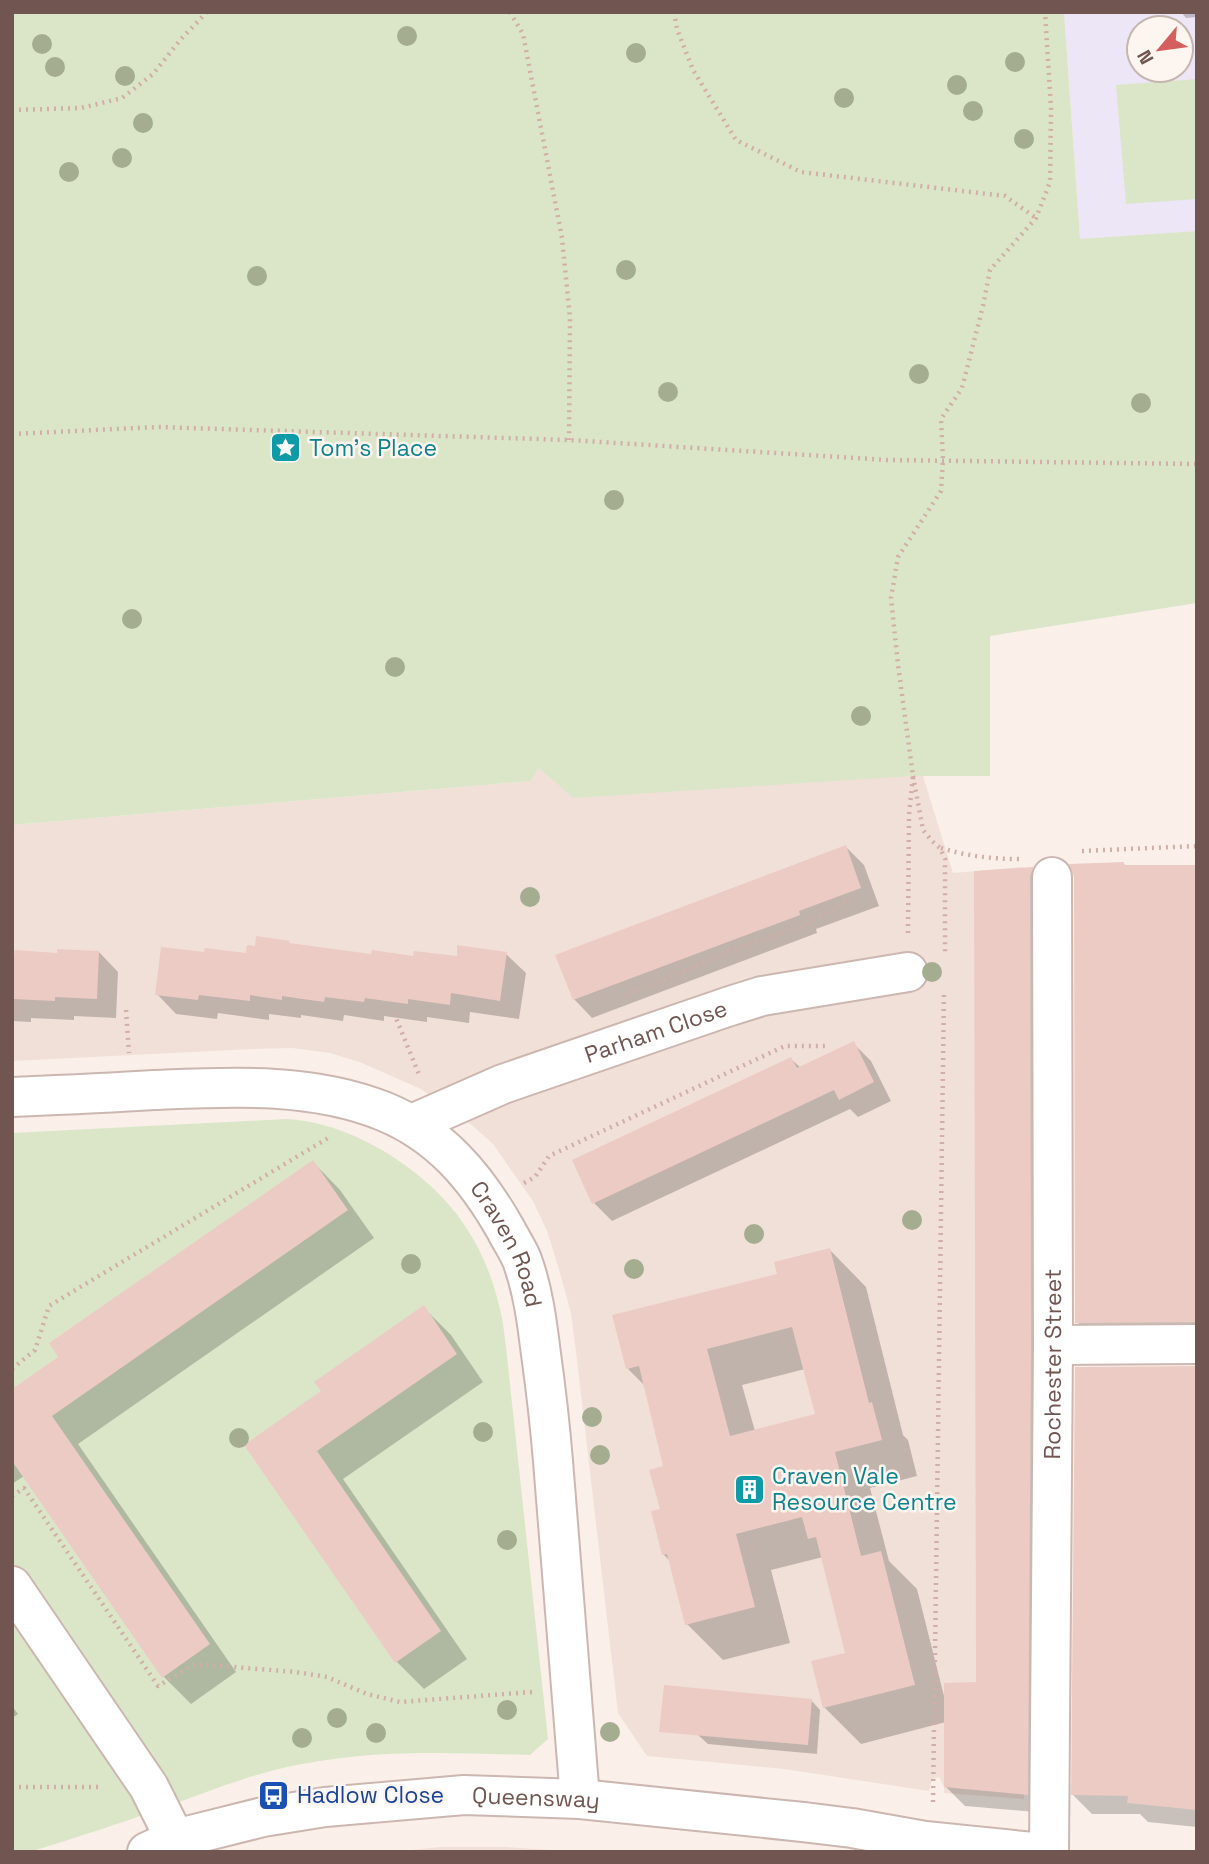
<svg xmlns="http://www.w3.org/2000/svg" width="1209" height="1864" font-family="'Space Grotesk',sans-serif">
	<rect width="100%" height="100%" fill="#faf0e9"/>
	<path fill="#f1e0d8" d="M539 768 923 776 953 873 1023 867 1024 1799 944 1793V1787L939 1777 932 1779 929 1791 784 1769 647 1756 618 1713 577 1360 571 1313 558 1266 547 1231 533 1201 493 1144 473 1126 421 1089 362 1063 330 1053 292 1048 252 1049 12 1061V825L531 781Z
		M439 1847H505L584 1852H393Z"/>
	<path fill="#ede6f6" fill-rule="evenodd" d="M1064 12H1197V231L1080 240ZM1139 28H1181V70H1139Z"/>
	<path fill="#dbe6c9" d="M12 12H1064L1080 239 1197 231V603L990 636V776H913L573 798 539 768 531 781 12 825Z
		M1197 79V199L1126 204 1116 85Z
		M286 1119C323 1121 355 1134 387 1153 447 1191 482 1236 499 1305 503 1319 504 1333 506 1347L548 1739 530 1755C456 1753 381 1749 308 1763 253 1772 203 1794 151 1812 111 1827 70 1839 30 1852H12V1133Z"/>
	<path fill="#0003" fill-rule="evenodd" d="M1181 12H1197V17L1186 18Z
		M846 847 864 865 879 906 816 929 817 933 592 1018 574 999Z
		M1123 863 1126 866H1197V1341L1096 1342 1077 1322Z
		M1032 869 1052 888 1047 1813 965 1806 945 1786 946 1722 861 1744 824 1707 847 1654 823 1557 771 1570 790 1643 723 1660 687 1624 671 1562 663 1554 662 1510 665 1467 645 1386 628 1369 779 1275 830 1250 866 1287 903 1435 908 1440 917 1476 870 1488 889 1561 917 1589 945 1700 978 1684 976 873ZM805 1369 817 1415 755 1431 742 1385Z
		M289 943 291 945 372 956 458 958 506 954 526 973 519 1019 470 1012 469 1023 427 1017V1022L384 1016V1021L344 1015 343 1021 301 1015V1018L269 1014V1020L218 1013 217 1019 176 1014 157 994 206 954 248 955Z
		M99 952 118 972 116 1018 74 1016V1020L31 1018V1022L12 1021V956Z
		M853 1043 871 1061 891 1101 858 1117 850 1109 612 1221 594 1203 791 1059 801 1068Z
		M313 1162 340 1190 374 1238 78 1444 236 1672 191 1704 164 1677 24 1476 12 1484V1391L61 1358Z
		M424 1308 451 1335 483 1382 343 1479 467 1659 424 1689 397 1662 246 1445 323 1392Z
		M811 1700 820 1710 817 1754 708 1744 698 1735Z
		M12 1706 18 1714 12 1718Z
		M1197 1753V1827L1148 1822 1140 1814H1092L1073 1795Z"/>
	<path fill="#eccbc4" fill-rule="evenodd" d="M846 845 861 888 799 911 800 915 749 934 573 1000 555 955Z
		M1124 862V865H1197V1322L1075 1323 1074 877 1069 864Z
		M1033 867 1030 877 1031 1345 1028 1795 944 1787V1683L976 1682 974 871Z
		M256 936 290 941 289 943 371 954 372 950 413 956 414 951 457 956V945L507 952 500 1001 451 993 450 1005 408 999V1004L365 998 364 1002 325 997 324 1002 282 996V1000L250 995V1001L199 995 198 1000 155 995 161 947 204 952 205 948 246 953 247 945 255 946Z
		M57 949 99 951 97 999 55 997V1001L12 999V954L14 955 15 950 57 953Z
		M854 1041 874 1082 839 1100 834 1090 592 1204 572 1160 791 1057 797 1068Z
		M313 1160 348 1210 52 1416 210 1644 162 1678 12 1461V1389L58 1357 49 1343Z
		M830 1248 869 1403 872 1402 882 1440 835 1452 861 1556 881 1551 915 1685 823 1708 811 1661 845 1653 816 1537 808 1539 802 1517 736 1534 755 1607 685 1625 667 1554 662 1555 651 1511 660 1509 649 1470 663 1466 639 1366 626 1369 612 1315 777 1274 774 1262ZM792 1327 815 1414 730 1436 707 1349Z
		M424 1305 457 1354 317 1451 441 1631 395 1663 244 1445 321 1391 314 1382Z
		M1197 1366V1810L1127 1803 1128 1796 1071 1795 1075 1367Z
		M664 1685 812 1699 808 1745 659 1732Z"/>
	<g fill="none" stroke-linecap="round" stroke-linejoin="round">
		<defs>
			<g id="street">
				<path id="s1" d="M12 1097C59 1095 106 1093 154 1090 230 1087 310 1082 383 1111 440 1134 476 1177 506 1230 511 1240 518 1250 522 1260 533 1290 537 1322 541 1354 546 1390 550 1425 553 1461 563 1573 571 1686 580 1799"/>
				<path id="s2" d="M412 1124 503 1084 727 1007 762 996 908 972"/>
				<path d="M1053 1345 1197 1344"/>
				<path d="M12 1586 149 1787 175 1839"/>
				<path id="s3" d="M147 1852 175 1839 263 1817 325 1807 464 1795 580 1799 803 1822 852 1828 925 1841 1033 1852"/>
				<path id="s4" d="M1049 1852 1053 1345 1052 877"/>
			</g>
		</defs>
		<use href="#street" stroke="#cbb7b0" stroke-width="42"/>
		<path stroke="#d1aea7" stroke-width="4.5" stroke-dasharray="2 5" stroke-linecap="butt" d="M510 12 523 34 562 238 570 318 569 440
			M674 12 677 29 693 70 736 140 801 172 1005 196 1036 218
			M12 110 81 108 122 98 153 74 181 39 207 12
			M12 434 157 427 569 440 887 460 1197 464
			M913 776 923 830 932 841 940 848 945 859V952
			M941 848C967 856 991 859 1019 859
			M1082 851 1197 846
			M908 933 909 815 913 776 898 665 891 598 898 557 941 491 943 460 941 419 962 388 983 306 990 270 1036 218 1050 182 1051 108 1045 12
			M625 996 743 946 802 927 846 901
			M126 1010 129 1053
			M394 1013 420 1077
			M524 1183 535 1177 549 1156 785 1046H828
			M12 1369 35 1350 49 1306 328 1138
			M12 1496 24 1488 158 1686 195 1664 296 1672 327 1677 367 1694 400 1702 532 1692
			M12 1787H100
			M933 1802 944 992"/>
		<use href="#street" stroke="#fff" stroke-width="38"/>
	</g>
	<g fill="#a5ad91">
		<circle cx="407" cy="36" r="10"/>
		<circle cx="42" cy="44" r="10"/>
		<circle cx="636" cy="53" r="10"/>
		<circle cx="1015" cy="62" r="10"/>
		<circle cx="55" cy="67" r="10"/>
		<circle cx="125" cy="76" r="10"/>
		<circle cx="957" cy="85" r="10"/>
		<circle cx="844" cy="98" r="10"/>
		<circle cx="973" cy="111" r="10"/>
		<circle cx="143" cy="123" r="10"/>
		<circle cx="1024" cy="139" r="10"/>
		<circle cx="122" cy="158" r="10"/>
		<circle cx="69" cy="172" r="10"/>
		<circle cx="626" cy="270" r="10"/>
		<circle cx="257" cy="276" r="10"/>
		<circle cx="919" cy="374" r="10"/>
		<circle cx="668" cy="392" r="10"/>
		<circle cx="1141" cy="403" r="10"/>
		<circle cx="614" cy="500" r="10"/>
		<circle cx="132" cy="619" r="10"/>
		<circle cx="395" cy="667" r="10"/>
		<circle cx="861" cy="716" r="10"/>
		<circle cx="530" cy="897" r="10"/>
		<circle cx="932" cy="972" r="10"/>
		<circle cx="912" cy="1220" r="10"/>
		<circle cx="754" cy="1234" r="10"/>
		<circle cx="411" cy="1264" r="10"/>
		<circle cx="634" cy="1269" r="10"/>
		<circle cx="592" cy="1417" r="10"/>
		<circle cx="483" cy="1432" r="10"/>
		<circle cx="239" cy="1438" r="10"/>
		<circle cx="600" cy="1455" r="10"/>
		<circle cx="507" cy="1540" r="10"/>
		<circle cx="507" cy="1710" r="10"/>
		<circle cx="337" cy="1718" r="10"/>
		<circle cx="610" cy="1732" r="10"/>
		<circle cx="376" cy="1733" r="10"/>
		<circle cx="302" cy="1738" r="10"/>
	</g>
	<defs>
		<symbol id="sight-square" viewBox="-11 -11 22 22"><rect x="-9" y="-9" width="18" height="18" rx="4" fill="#0f9aa8" stroke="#fdf5ef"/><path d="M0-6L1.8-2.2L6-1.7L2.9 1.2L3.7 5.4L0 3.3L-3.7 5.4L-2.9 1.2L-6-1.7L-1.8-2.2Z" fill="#fff"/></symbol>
		<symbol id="building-square" viewBox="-11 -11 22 22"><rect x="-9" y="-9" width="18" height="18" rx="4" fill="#0f9aa8" stroke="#fdf5ef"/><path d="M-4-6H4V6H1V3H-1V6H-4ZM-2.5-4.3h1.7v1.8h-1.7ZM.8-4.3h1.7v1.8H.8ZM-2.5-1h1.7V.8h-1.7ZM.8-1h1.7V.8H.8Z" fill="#fff"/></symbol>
		<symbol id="bus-square" viewBox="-11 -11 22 22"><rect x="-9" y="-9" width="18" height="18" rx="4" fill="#1a4fb4" stroke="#fdf5ef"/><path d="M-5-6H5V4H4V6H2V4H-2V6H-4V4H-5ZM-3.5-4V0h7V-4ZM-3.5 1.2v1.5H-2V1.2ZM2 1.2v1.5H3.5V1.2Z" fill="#fff"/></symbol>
	</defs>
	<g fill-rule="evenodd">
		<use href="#sight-square" x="268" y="430" width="35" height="35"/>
		<use href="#building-square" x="732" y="1472" width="35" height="35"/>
		<use href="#bus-square" x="256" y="1778" width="35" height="35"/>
	</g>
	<g text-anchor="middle" stroke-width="5" stroke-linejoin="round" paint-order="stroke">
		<g font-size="23" fill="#0d838f" stroke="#fdf5ef" text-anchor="start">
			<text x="309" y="456">Tom's Place</text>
			<text x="772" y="1484">Craven Vale<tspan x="772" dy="26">Resource Centre</tspan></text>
		</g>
		<g font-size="23" fill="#715550" stroke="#fdf5ef">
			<text dy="8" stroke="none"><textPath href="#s2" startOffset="261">Parham Close</textPath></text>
			<text dy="8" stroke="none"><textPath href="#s1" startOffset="562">Craven Road</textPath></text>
			<text dy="8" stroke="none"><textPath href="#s4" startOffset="488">Rochester Street</textPath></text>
			<text dy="8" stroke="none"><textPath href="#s3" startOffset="396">Queensway</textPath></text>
		</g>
		<g font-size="23" fill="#164399" stroke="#fdf5ef" text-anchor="start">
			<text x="297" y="1803">Hadlow Close</text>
		</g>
	</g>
	<rect width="1209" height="1864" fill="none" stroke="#715550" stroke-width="28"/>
	<g transform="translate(1160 49) rotate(241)"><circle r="33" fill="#fdf5ef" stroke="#c5b5af" stroke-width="2"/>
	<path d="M0-5L12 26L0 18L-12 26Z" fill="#d45f5e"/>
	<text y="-10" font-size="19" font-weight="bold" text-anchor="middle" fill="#715550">N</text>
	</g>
</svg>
